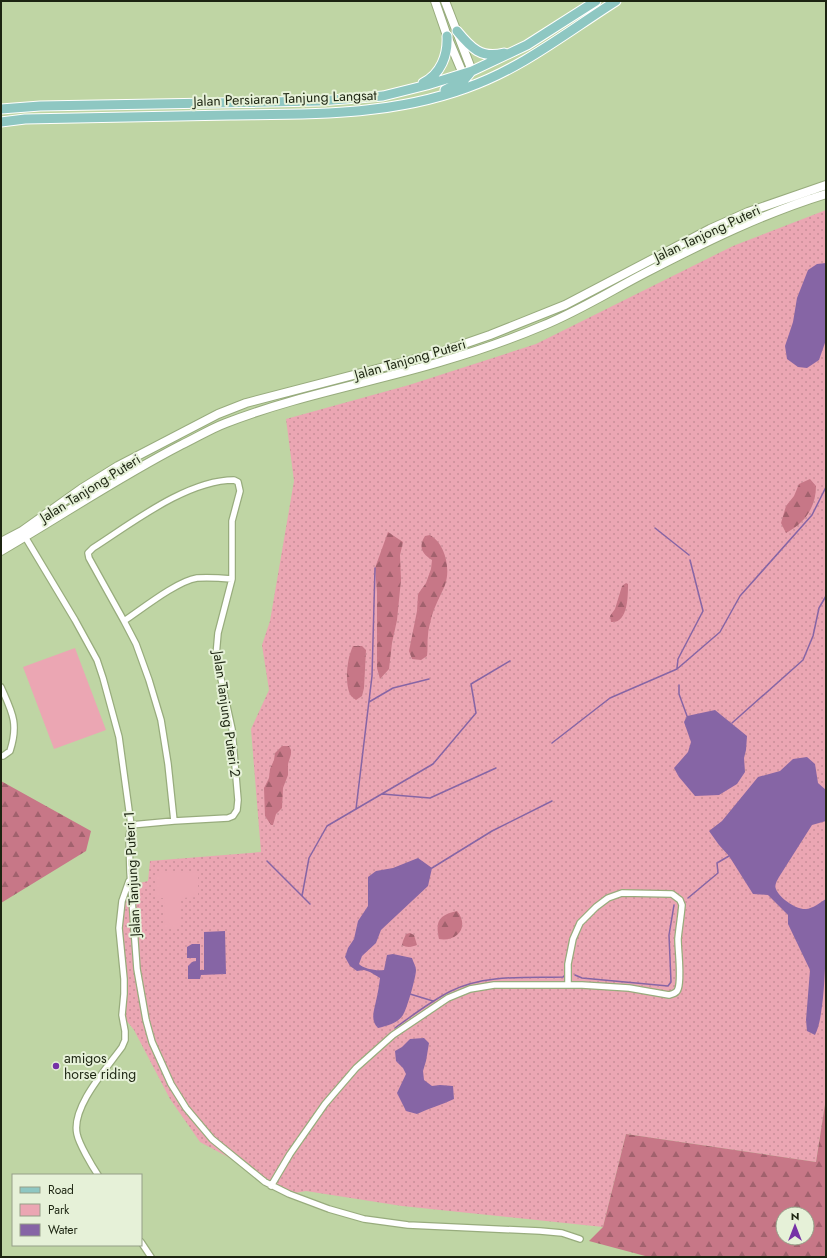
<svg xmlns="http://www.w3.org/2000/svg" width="827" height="1258" font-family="Jost,sans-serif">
	<defs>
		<pattern id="grass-dots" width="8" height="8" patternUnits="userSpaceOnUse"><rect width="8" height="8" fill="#eba6b3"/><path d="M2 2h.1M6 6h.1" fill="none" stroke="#c98f99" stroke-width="1.8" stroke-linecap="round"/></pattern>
		<pattern id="forest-firs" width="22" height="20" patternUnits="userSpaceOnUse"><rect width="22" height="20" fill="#c77787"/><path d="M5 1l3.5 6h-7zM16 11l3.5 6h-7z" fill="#a1616d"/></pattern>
	</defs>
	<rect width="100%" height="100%" fill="#bfd5a4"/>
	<path fill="url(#grass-dots)" d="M826 210V1098L816 1162 626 1134 603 1227 402 1206 306 1191 289 1194 265 1182 241 1164 200 1142 170 1099 134 1030 122 1015 124 994 119 928 128 886 148 881 150 861 261 852 251 729 269 690 262 645 270 621 294 481 286 419 409 385 536 344 733 246Z"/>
	<path fill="url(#forest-firs)" fill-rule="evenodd" d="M810 479 816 486C816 507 805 523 786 533L781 523 786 506 794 496 799 484Z
		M388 532 403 542 400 555 401 580 397 620 392 643 389 669 380 679 377 668V592L375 568Z
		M430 535C445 543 451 569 445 585 440 597 434 607 431 619 430 624 428 630 428 635 427 642 428 649 427 656L421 660 412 659 409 651 417 611 418 594 426 583 431 569 432 560C422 554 418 547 425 536Z
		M626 583 628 584C628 596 628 624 611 622L610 616 615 609 622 586Z
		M353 646H362L366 650 364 688 362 696 356 700C354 698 352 697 351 696 344 684 347 658 353 646Z
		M282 746H289L291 750V754L288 764V775L283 788 282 808 276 814 273 825H271L265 816 264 788 269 778 270 769 274 760 275 753Z
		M1 781 91 831 86 851 1 903Z
		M457 911C470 927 457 942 439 939 435 921 439 915 457 911Z
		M410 933 414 935 417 945C412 947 407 948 402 945L403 941 406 934Z
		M826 1098V1257H649L589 1241 603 1227 626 1134 816 1162ZM783 1214H807V1238H783Z"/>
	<path fill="#eba6b3" d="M75 648 106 730 54 749 23 667Z
		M198 872V897L181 898V927H165L164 898H157V873Z"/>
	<path fill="#8665a5" d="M826 263V340L819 360 807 368 798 367 787 359 785 346 793 322 797 298 808 270 817 264Z
		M715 710 747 736 746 750 744 758 745 772 737 784 719 795 695 796 679 777 674 768 688 752 691 742 684 722 687 716Z
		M807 757 815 764 818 783 826 790V821L812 825 779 877C777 881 774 885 776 889 779 898 797 910 806 909 812 909 821 902 826 899 826 929 827 1013 815 1035L807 1031 806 1020 810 970 788 924V915L768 895 753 894 729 856 719 845 709 831 722 821 758 777 780 771 793 759Z
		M418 858 432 868 428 886 381 930 376 943 362 956 359 964C364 969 376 971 384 970L387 955 393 954 412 958C413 962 416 966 416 970 416 977 407 1009 403 1015 398 1023 387 1026 378 1028 370 1020 374 1011 376 1001 378 993 379 985 380 978L370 972 364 970 357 971 350 966 345 957 348 948 354 939 358 921 368 906V877L376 871 393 868Z
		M225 931 226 974 201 975 200 979H188V966L192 962 196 961V958H187V947L192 944H200V970H204V932Z
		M424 1038 429 1043 426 1061 423 1071 424 1080 432 1086 440 1085 453 1086 454 1099C442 1105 429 1108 417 1114L406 1111 397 1093 406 1074 403 1068 396 1061 395 1051 402 1047 410 1039Z"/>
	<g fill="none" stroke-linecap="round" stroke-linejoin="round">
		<path stroke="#8665a5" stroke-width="1.5" d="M655 528 689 555
			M677 668 678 659 703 611 690 560
			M679 685V694L687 716
			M369 702 393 688 429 679
			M732 723 803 660 813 636 819 608 826 596
			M552 743 610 698 677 669 720 632 740 596 812 515 826 487
			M382 794 430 798 496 768
			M356 809 372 676 375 568
			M267 861 310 904
			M432 868 492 831 552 801
			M302 896 309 858 327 826 433 764 476 713 471 684 510 661
			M688 898 718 873 717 863 729 856
			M575 975 582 978 668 986 671 982 669 935 674 905
			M410 994 433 1001
			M395 1028C413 1015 431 1001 451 991 485 974 527 978 563 977L565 975"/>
		<defs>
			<path id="street" d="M24 535 75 620 97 660 103 678 119 737 131 825 129 837 130 872 137 969 146 1020 152 1042 171 1084 186 1108 212 1139 265 1182 289 1194 329 1209 364 1219 408 1225 540 1231 562 1233 580 1239
				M124 621C142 609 177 581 197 578 209 577 221 578 232 579
				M1 687C12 712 19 723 10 751L3 756H1
				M131 825 174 821 228 818 233 816 237 810 238 800 232 729 216 656 218 633 232 579V521L240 491 238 482 234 480C187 480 132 523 93 548L88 553 89 558 124 621 136 644 149 680 161 720 168 764 174 821
				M98 1175C92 1166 79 1144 77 1134 71 1107 107 1068 122 1047L125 1040V1031L122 1015 124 994V979L119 928 122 901 129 881
				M271 1186 290 1154 325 1104 356 1068 393 1035 448 998 470 989 494 985H582L629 988 669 995C673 994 677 993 678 989 682 979 678 951 678 939 679 928 681 917 682 905L680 900 672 894 622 893 608 898 596 907 580 923 573 939 568 964V985
				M141 1242 151 1257"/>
			<path id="secondary" d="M435 1 447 36 463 74
				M445 1 472 71
				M1 542 22 531 81 489 118 466 218 414 246 403 438 353 490 335 565 305 710 229 748 212 826 185
				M1 551C61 516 119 477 181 445 196 438 210 429 226 423 295 396 369 383 440 362 474 352 509 340 542 326 579 311 612 290 647 272 705 242 764 213 826 194"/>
			<path id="primary" d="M457 31C471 48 481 59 504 53
				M423 83C441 74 448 55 447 36
				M445 90 464 80 470 73
				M1 109 40 106 319 101 383 96 427 85 472 71 527 45 596 1
				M1 122 25 119C93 118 162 116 230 115 310 114 389 116 466 88 521 69 567 32 616 1"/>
		</defs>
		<use href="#street" stroke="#98ac7d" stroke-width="8"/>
		<use href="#secondary" stroke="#98ac7d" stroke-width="10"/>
		<use href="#primary" stroke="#fff" stroke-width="11"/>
		<use href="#street" stroke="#fff" stroke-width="5.5"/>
		<use href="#secondary" stroke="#fff" stroke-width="8"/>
		<use href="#primary" stroke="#8ec7c2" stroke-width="9"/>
	</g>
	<circle fill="#7532a6" stroke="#e6f1d8" stroke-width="1.5" cx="56" cy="1066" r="4"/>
	<g text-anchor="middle" stroke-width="4" stroke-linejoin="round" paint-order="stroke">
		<g font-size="14" fill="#1c2411" stroke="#e6f1d8">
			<text transform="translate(285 98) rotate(-2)" y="5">Jalan Persiaran Tanjung Langsat</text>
			<text transform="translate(707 233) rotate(-25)" y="5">Jalan Tanjong Puteri</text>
			<text transform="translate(410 359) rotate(-16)" y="5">Jalan Tanjong Puteri</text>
			<text transform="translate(90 488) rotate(-32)" y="5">Jalan Tanjong Puteri</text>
			<text transform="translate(227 714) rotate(82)" y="5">Jalan Tanjung Puteri 2</text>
			<text transform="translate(132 874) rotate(-93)" y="5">Jalan Tanjung Puteri 1</text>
		</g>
		<g font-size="14" fill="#1c2411" stroke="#e6f1d8" text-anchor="start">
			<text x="64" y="1063">amigos<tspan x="64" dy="16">horse riding</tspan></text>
		</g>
	</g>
	<rect width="827" height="1258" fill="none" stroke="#1c2411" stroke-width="4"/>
	<rect x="12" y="1174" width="130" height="72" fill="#e6f1d8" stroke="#959f88"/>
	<rect x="20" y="1187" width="20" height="6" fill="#8ec7c2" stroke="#959f88"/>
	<text x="48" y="1194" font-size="12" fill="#1c2411">Road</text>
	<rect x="20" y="1204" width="20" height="12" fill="#eba6b3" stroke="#959f88"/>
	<text x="48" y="1214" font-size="12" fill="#1c2411">Park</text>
	<rect x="20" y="1224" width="20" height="12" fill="#8665a5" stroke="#959f88"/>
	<text x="48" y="1234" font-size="12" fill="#1c2411">Water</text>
	<g transform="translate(795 1226)"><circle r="19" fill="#e6f1d8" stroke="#959f88"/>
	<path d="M0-3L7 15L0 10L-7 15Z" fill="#7532a6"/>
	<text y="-6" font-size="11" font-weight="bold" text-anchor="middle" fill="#1c2411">N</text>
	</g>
</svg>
